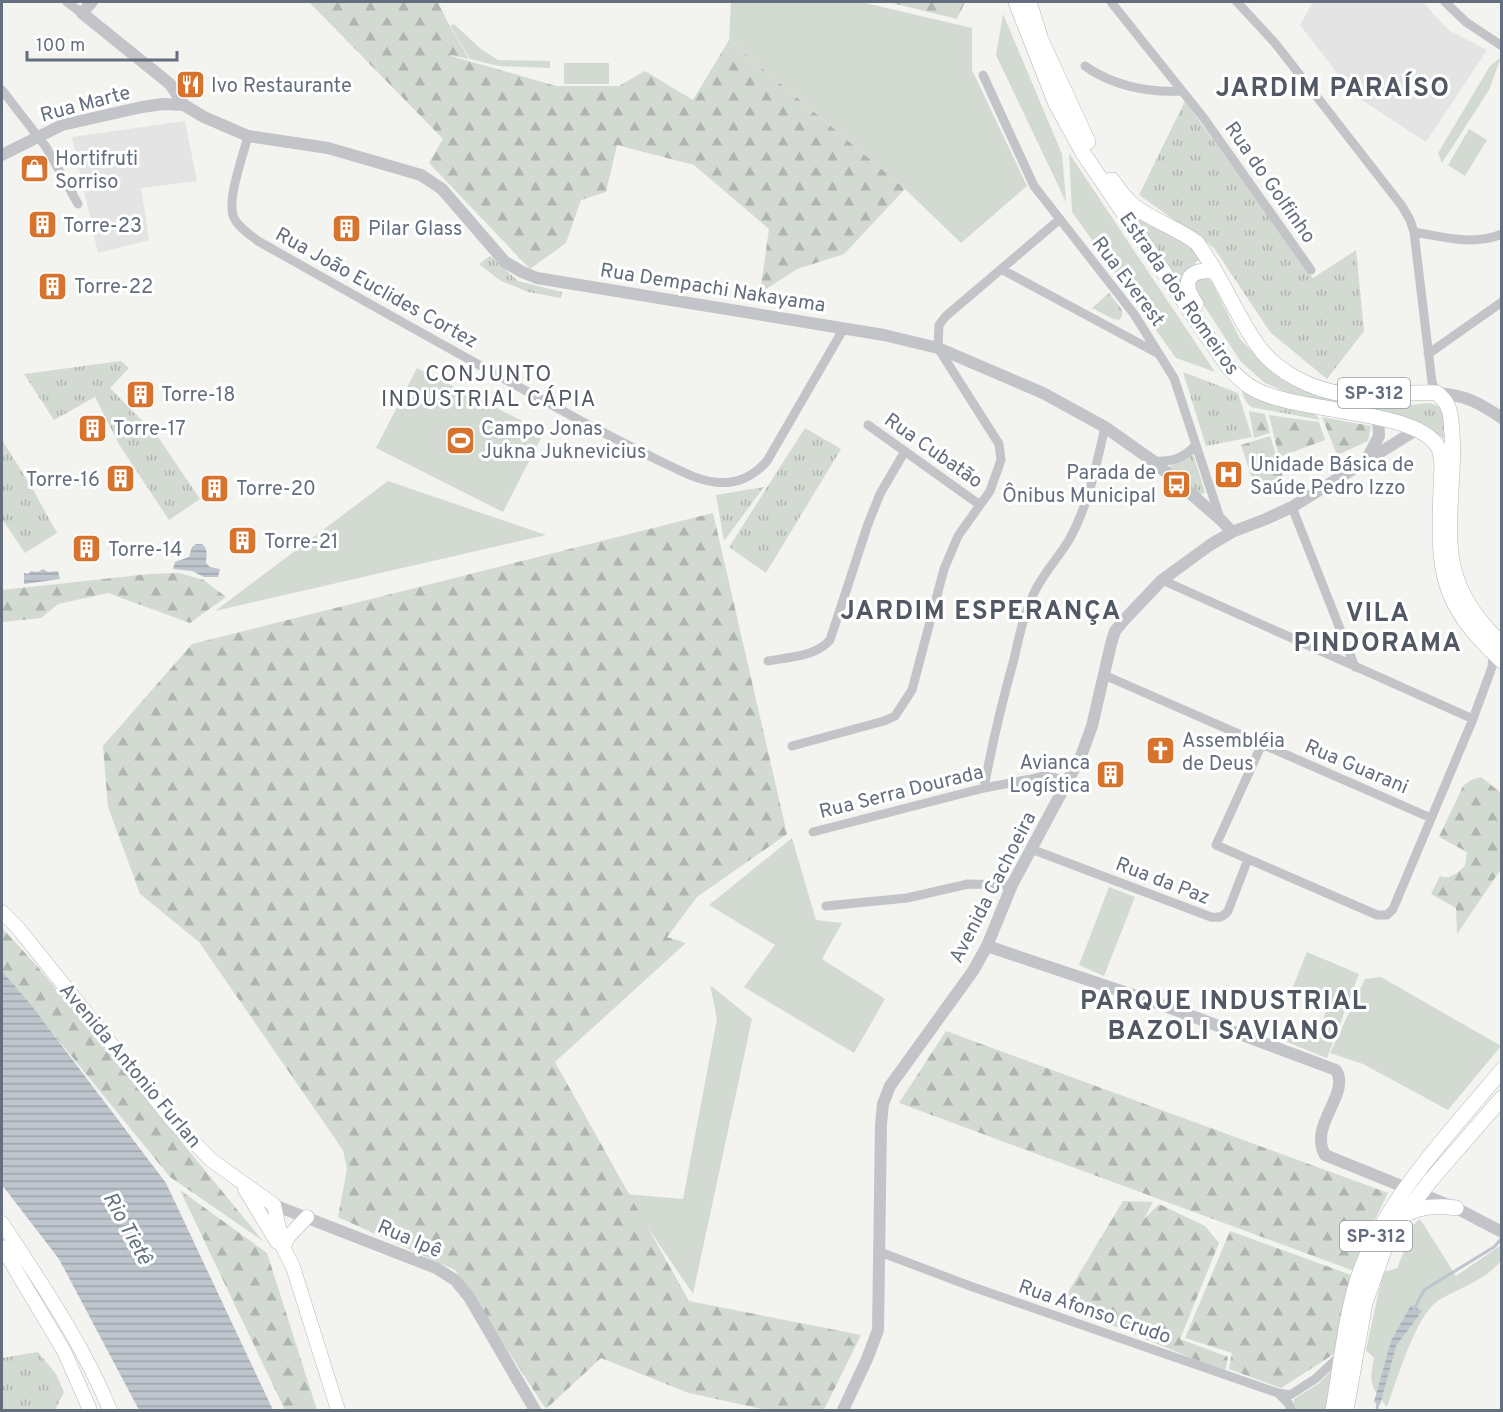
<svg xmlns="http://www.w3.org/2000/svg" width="1503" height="1412" font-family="Overpass,sans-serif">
	<defs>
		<pattern id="forest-firs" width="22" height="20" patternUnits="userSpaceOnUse" patternTransform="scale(1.5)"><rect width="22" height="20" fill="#d3dad1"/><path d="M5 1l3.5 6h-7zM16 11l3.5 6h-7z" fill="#afb5af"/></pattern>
		<pattern id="park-tufts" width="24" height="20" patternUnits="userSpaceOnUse" patternTransform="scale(1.5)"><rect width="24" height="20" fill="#d3dad1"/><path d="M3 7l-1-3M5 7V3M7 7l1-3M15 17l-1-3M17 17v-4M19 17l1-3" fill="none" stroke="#afb5af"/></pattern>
		<pattern id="water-rules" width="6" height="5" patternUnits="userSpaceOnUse" patternTransform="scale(1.5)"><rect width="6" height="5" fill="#bec5cc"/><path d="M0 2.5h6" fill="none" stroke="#9ea4ab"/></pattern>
	</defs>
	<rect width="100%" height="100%" fill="#f3f3f0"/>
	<path fill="#e3e4e3" d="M1313 2H1423L1437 18 1450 31 1487 50 1426 142 1354 95 1300 25Z
		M185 121 197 181 141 188 149 240 98 253 72 137Z"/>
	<path fill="#d3dad1" d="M731 2H861L972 28V70L1027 186 961 243 905 189 729 40Z
		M1003 14 1062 154 1066 202 996 55Z
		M454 24 481 49 498 60 550 61V68L499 66 470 59 450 26Z
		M1501 57 1489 90 1442 163 1438 153 1490 66Z
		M564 63H609V84H564Z
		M1469 129 1487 140 1465 176 1448 165Z
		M1069 153 1215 372 1176 358 1072 212Z
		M1204 278 1209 279 1212 282 1240 339 1262 362 1330 399 1353 404 1412 405 1420 425 1297 397 1265 383 1241 362 1195 292 1196 282Z
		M417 368 544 432 503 512 376 448Z
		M388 481 546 535 215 611Z
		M792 838 816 920 842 923 822 959 885 999 854 1053 744 987 775 945 709 905Z
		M1109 887 1135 897 1104 976 1079 965Z
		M1307 952 1359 974 1327 1058 1287 1042 1290 1032 1317 1040 1328 1004 1292 989Z
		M1381 977 1501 1046 1448 1110 1363 1064 1330 1053 1365 979Z
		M710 985 752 1019 693 1294 625 1194 683 1199 717 1019Z
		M1420 1219 1456 1276 1501 1245V1261C1483 1282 1462 1286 1439 1300 1416 1314 1397 1380 1387 1407 1370 1387 1369 1383 1374 1358L1366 1350 1383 1272 1397 1268 1406 1247 1399 1237Z
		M1338 1364 1328 1410H1294V1399L1318 1384Z"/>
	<path fill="url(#forest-firs)" d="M309 2H438L449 25 469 59 450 55 451 56 556 86H619L645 71 693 100 729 40 905 189 844 254 797 269 760 293 769 229 694 165 617 145 606 192 581 200 566 243 530 269 429 163 443 139Z
		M888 2H965L957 19Z
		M1249 411 1265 414 1270 433 1254 438Z
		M1269 415 1319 422 1325 440 1279 457Z
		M1322 417 1371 426 1368 441 1337 455Z
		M1270 436 1287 489 1258 496 1241 445Z
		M713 513 787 834 697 897 667 937 686 943 555 1062 689 1301 861 1335 824 1410H766L689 1393 601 1358 546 1409 455 1270 338 1217 347 1169 343 1150 199 942 140 894 108 807 103 746 192 644Z
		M178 573 204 580 226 597 190 623 108 593 58 604 41 618 2 622V590L149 574Z
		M1481 777 1501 793V869L1457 934 1456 908 1431 894 1440 876C1450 880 1457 873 1465 866L1467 852 1439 837 1463 786 1471 780Z
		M2 928 37 966 263 1241 170 1177 2 971Z
		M946 1031 1388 1193 1369 1232 1354 1271 899 1103Z
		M180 1190 267 1253 317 1410H285Z
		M1123 1201 1153 1202 1144 1219 1159 1204 1205 1226 1219 1243 1180 1339 1228 1357 1225 1372 1061 1304Z
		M1230 1231 1354 1276 1340 1350 1281 1388 1229 1369 1232 1353 1185 1338Z"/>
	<path fill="url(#park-tufts)" d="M1185 101 1313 278 1356 250 1364 331 1327 379 1270 332 1214 248 1139 195Z
		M1130 212 1195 248 1205 261H1197L1181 286Z
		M490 256 518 281 562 292 561 298 528 292 501 281 479 264Z
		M1109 293 1122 310V316L1119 320 1113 319 1092 308Z
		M121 361 129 368 110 388 158 437 200 499 169 520 120 446 95 397 54 420 24 374Z
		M1183 372 1238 393 1252 437 1206 446Z
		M1242 384 1313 412 1320 420 1251 407C1244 400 1241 394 1242 384Z
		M1430 403 1443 408 1445 439 1420 425 1413 419 1412 405Z
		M805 428 841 449 766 573 729 547Z
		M2 440 31 486 57 533 25 553 2 519Z
		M1193 454 1205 492 1199 496 1168 467Z
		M764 487 724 541 716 495Z
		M38 1352 56 1374 64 1392 55 1410H2V1358Z"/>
	<path fill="url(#water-rules)" d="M196 544H202C209 550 206 555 206 563L210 567 220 569 218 577H204L192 571 173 569 175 562 189 557 192 547Z
		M43 569 48 572 58 571 60 579 24 584V573L28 574 31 571 38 572Z
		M2 971 31 1005 166 1183 273 1410H139L59 1259 2 1185Z
		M1411 1305 1422 1311 1396 1346 1380 1405 1374 1402 1391 1341Z"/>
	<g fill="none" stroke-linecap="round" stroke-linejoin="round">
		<path stroke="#bec5cc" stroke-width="3" d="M1414 1309 1424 1290 1494 1247 1502 1238
			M1377 1410 1378 1401"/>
		<defs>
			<path id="secondary" d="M2 912 18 928 173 1121 211 1160 274 1205 283 1247 293 1267 338 1410
				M245 1189 277 1242
				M2 1223C41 1283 83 1344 110 1410
				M2 1247 64 1351 90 1410
				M283 1247 289 1236 307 1217"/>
			<path id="primary" d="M1016 2 1056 104 1083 153 1229 368C1237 376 1244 384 1254 389 1297 413 1410 409 1436 444 1445 455 1441 475 1441 488 1438 570 1438 602 1502 661
				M1029 2 1041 40 1088 142
				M1112 180C1119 190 1125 199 1134 206 1153 221 1178 228 1197 243 1221 275 1235 314 1258 346 1276 372 1314 391 1345 394 1375 398 1406 391 1437 393 1441 397 1446 401 1448 407 1452 415 1451 426 1452 434 1455 474 1446 514 1451 554 1455 589 1476 620 1502 644
				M1196 304C1181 283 1187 269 1214 271
				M1404 1215C1421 1206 1437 1205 1456 1208
				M1333 1410C1341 1366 1346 1308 1362 1267 1392 1191 1451 1132 1502 1070
				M1346 1410 1365 1303 1385 1247 1395 1228 1430 1181 1502 1098"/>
		</defs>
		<use href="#secondary" stroke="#b4b7bc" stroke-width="15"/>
		<use href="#primary" stroke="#b2b5b9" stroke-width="16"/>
		<path stroke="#c2c4c8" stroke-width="9" d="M67 2 82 13
			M1111 2 1203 117 1311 270
			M1237 2 1275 43 1402 206 1410 220 1414 232 1432 382 1437 393
			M1445 2 1466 22 1502 46
			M1085 66C1111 85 1148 93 1180 91
			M983 75 1034 186 1134 314 1174 378 1220 518
			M2 90 46 147 78 204
			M248 136C243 156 226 201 234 218 239 228 249 234 258 241 366 302 474 363 583 422 610 436 637 450 664 463 681 471 697 480 715 482 736 485 754 476 767 461L844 328
			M1414 232C1443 237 1474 246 1502 234
			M1001 269 1159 354
			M1428 354 1502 302
			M868 425 980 505
			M1153 461C1172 462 1182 459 1195 446
			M1292 507 1355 667
			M1162 580 1473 719
			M768 661C789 657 815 657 830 640L868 524 880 494 905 451
			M1104 675 1431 818
			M1262 744 1216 845 1377 915H1387L1393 909 1473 719 1492 667 1493 653
			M792 746 884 721 895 716 912 690 944 569 958 536 990 491 1001 460 999 444 938 348 939 325 946 316 1060 219
			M984 788C992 744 1002 702 1014 659 1019 637 1024 613 1034 593 1043 574 1058 558 1069 540 1089 504 1096 466 1105 427
			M813 832 984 788 1031 779 1043 776 1056 778 1068 782
			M1031 849 1211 917C1219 918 1223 917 1228 911L1248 859
			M826 906 907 898 968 884 1012 885
			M880 1252 970 1286 1278 1393 1289 1404 1291 1410
			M1278 1393 1290 1395 1315 1379 1342 1354"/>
		<path stroke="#c2c4c8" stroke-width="12" d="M92 2 82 13 170 84 184 105
			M2 155 62 125 142 107 163 104 184 105 204 117 248 136 328 148 421 175 442 189 505 262 522 272 537 278 884 335 938 348 1043 393 1105 427 1153 461 1221 520 1232 532
			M1437 393C1465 395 1478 402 1502 418
			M1368 457 1379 436 1378 417
			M987 946 1157 1003 1336 1070C1351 1094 1308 1125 1325 1155L1456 1208 1502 1232
			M274 1205 436 1268 455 1280 469 1297 535 1410
			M843 1410 867 1359 878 1330 881 1124 883 1104 890 1086 973 971 987 946 1012 885 1081 756 1092 726 1111 644 1115 631 1124 620 1162 580 1210 545 1232 532 1266 519 1292 507 1416 430"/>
		<use href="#secondary" stroke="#fff" stroke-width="14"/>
		<use href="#primary" stroke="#fff" stroke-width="15"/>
	</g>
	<defs>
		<symbol id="restaurant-square" viewBox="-11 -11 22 22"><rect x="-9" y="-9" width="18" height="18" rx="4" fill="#d7732c" stroke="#fff"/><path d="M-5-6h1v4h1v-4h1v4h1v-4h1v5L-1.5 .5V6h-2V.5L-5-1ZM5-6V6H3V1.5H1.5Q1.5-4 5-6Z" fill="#fff"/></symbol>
		<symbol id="shop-square" viewBox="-11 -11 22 22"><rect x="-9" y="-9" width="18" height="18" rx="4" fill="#d7732c" stroke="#fff"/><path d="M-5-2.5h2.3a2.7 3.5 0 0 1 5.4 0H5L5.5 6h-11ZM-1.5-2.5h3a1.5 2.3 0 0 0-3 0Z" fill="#fff"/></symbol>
		<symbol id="building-square" viewBox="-11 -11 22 22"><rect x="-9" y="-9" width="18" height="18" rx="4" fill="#d7732c" stroke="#fff"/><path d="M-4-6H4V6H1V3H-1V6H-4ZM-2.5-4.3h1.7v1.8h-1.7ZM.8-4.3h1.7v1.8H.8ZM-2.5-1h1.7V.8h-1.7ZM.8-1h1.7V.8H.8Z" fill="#fff"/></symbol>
		<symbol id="stadium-square" viewBox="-11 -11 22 22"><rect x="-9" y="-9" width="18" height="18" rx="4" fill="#d7732c" stroke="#fff"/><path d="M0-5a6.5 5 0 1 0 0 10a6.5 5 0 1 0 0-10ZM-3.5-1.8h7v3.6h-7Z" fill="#fff"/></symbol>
		<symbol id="hospital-square" viewBox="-11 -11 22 22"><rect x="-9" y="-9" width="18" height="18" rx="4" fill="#d7732c" stroke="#fff"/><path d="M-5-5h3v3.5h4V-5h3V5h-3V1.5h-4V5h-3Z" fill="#fff"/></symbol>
		<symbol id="bus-square" viewBox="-11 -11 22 22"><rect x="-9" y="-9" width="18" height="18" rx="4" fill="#d7732c" stroke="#fff"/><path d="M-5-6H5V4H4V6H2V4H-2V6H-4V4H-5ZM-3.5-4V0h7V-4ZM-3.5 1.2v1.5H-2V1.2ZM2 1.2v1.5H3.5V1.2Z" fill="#fff"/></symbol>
		<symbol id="church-square" viewBox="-11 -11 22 22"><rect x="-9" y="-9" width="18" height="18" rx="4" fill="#d7732c" stroke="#fff"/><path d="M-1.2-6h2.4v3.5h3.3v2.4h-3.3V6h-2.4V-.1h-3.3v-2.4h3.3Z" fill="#fff"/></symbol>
	</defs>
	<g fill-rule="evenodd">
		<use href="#restaurant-square" x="174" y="68" width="33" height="33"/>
		<use href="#shop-square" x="18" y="152" width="33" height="33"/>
		<use href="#building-square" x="26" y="208" width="33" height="33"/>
		<use href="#building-square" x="330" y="212" width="33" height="33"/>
		<use href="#building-square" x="36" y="270" width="33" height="33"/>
		<use href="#building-square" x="124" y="378" width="33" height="33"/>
		<use href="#building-square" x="76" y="412" width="33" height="33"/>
		<use href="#stadium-square" x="444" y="424" width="33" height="33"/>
		<use href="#hospital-square" x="1212" y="458" width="33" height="33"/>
		<use href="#building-square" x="104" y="462" width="33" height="33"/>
		<use href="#bus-square" x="1160" y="468" width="33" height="33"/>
		<use href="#building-square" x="198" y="472" width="33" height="33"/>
		<use href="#building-square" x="226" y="524" width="33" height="33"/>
		<use href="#building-square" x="70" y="532" width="33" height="33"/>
		<use href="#church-square" x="1144" y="734" width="33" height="33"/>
		<use href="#building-square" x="1094" y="758" width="33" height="33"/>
	</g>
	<g text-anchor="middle" stroke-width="6" stroke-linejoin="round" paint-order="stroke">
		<g fill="#fff" stroke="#929aa5" stroke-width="1.5">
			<rect x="1338" y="378" width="72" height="30" rx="4.5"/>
			<rect x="1340" y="1221" width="72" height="30" rx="4.5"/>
		</g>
		<g font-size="18" font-weight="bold" fill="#646e7f">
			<text x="1374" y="399">SP-312</text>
			<text x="1376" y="1242">SP-312</text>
		</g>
		<g font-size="20" fill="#646e7f" stroke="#fff" text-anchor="start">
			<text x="211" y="92">Ivo Restaurante</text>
			<text x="55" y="165">Hortifruti<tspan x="55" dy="23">Sorriso</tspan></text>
			<text x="63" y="232">Torre-23</text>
			<text x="368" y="235">Pilar Glass</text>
			<text x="74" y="293">Torre-22</text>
			<text x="161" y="401">Torre-18</text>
			<text x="113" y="435">Torre-17</text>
			<text x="481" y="435">Campo Jonas<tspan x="481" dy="23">Jukna Juknevicius</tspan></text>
			<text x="1250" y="471">Unidade Básica de<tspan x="1250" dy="23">Saúde Pedro Izzo</tspan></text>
			<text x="1156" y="479" text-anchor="end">Parada de<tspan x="1156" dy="23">Ônibus Municipal</tspan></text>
			<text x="100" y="486" text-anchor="end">Torre-16</text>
			<text x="236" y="495">Torre-20</text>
			<text x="264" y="548">Torre-21</text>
			<text x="108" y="556">Torre-14</text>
			<text x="1182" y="747">Assembléia<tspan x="1182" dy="23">de Deus</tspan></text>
			<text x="1090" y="769" text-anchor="end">Avianca<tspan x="1090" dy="23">Logística</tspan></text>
		</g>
		<g font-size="20" fill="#646e7f" stroke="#fff">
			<text transform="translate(85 103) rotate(-15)" y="7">Rua Marte</text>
			<text transform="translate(1271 182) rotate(55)" y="7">Rua do Golfinho</text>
			<text transform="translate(1129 281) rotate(53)" y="7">Rua Everest</text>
			<text transform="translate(377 287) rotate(29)" y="7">Rua João Euclides Cortez</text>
			<text transform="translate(713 287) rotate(9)" y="7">Rua Dempachi Nakayama</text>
			<text transform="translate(1180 293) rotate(55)" y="7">Estrada dos Romeiros</text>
			<text transform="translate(934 450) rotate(35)" y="7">Rua Cubatão</text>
			<text transform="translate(1357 766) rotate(23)" y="7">Rua Guarani</text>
			<text transform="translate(901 791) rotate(-14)" y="7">Rua Serra Dourada</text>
			<text transform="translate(1163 880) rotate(21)" y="7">Rua da Paz</text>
			<text transform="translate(992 887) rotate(-63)" y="7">Avenida Cachoeira</text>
			<text transform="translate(131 1065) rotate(50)" y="7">Avenida Antonio Furlan</text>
			<text transform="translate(410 1238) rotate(23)" y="7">Rua Ipê</text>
			<text transform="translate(1095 1311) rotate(19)" y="7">Rua Afonso Crudo</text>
		</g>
		<g font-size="21" font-style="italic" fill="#657583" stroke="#fff">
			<text transform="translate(128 1228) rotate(61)" y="7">Rio Tietê</text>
		</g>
		<g font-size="22" letter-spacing="1.5" fill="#525964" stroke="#fff">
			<text x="489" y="381">CONJUNTO<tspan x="489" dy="25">INDUSTRIAL CÁPIA</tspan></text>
		</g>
		<g font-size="26" font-weight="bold" letter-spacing="1.5" fill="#525964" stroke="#fff">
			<text x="1333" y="96">JARDIM PARAÍSO</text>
			<text x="981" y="619">JARDIM ESPERANÇA</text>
			<text x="1378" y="621">VILA<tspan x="1378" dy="30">PINDORAMA</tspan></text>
			<text x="1224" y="1009">PARQUE INDUSTRIAL<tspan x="1224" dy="30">BAZOLI SAVIANO</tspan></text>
		</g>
	</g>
	<rect width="1503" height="1412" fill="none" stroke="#646e7f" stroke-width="6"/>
	<path d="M27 51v9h150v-9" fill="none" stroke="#646e7f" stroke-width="3"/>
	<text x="36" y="51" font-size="18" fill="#646e7f" stroke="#ffffff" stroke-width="4.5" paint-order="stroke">100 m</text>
</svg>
